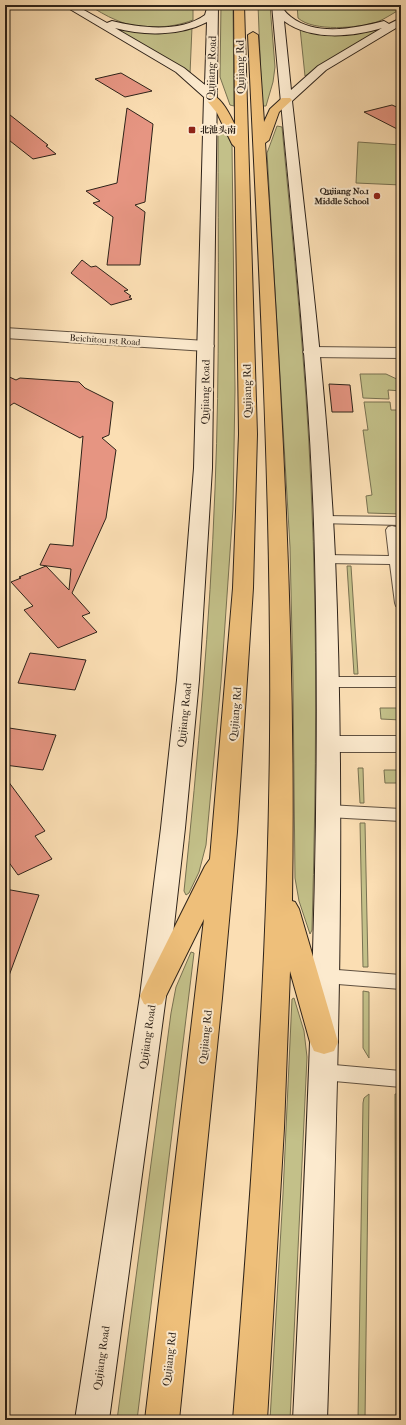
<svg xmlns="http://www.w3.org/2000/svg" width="406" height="1425" font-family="'IM FELL French Canon','Noto Serif SC',serif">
	<rect width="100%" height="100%" fill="#fbdeb3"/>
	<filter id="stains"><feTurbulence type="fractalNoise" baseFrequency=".005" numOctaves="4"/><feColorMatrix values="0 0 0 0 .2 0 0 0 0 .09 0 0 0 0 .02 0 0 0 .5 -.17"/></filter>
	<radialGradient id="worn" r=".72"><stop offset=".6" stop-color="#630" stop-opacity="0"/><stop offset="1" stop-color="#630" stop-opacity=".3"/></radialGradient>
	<path fill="#c3c089" stroke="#787151" d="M88 5H193V20C170 29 138 30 116 20 106 16 97 10 88 5Z
		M221 5H233L234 106 230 105 220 77Z
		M258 5H270L275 67 273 82 266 106H262Z
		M297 5H401V9C393 13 385 19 377 22 359 28 313 32 298 18Z
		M112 27H192L190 74Z
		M385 27 305 76 300 28 315 31Z
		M220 126H223L232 144 235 389 233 509 221 682 206 845 199 872 189 893 186 895 184 891C198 757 210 623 215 489 220 368 218 248 218 127Z
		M277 126 282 127C293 246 306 366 311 486 318 634 316 782 312 930L310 934 299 901 295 878 293 680 290 547 267 153Z
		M358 142 401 145V185L356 183Z
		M360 374H386L401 381V391L388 390 389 399 363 398Z
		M364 402H390L391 410H401V514L368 513 366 496 372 495 363 430H368Z
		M347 566H351L358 674H354Z
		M380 708H401V720L381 719Z
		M358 768H363L364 803H360Z
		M384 770H401V783H385Z
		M360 823H365L368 967H363Z
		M191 952 194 953 137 1420H117L171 1013 176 987Z
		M363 991 369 992V1058L363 1048Z
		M294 998 304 1031 307 1057 290 1420H270L283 1194 292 999Z
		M369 1094 365 1420H358L363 1103 364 1098Z
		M395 1094H401V1420H396Z"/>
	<path fill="#e69582" stroke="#2d2219" d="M121 73 152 91 125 97 95 79Z
		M392 105 401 109V131L364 112Z
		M127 108 153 124 145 202 135 205 145 212 140 265H107L113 217 93 203 100 201 86 191 117 183Z
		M5 111 48 145 46 146 56 154 33 159 5 137Z
		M82 260 91 267 96 266 128 290 124 291 131 296 129 297 132 299 111 305 71 273Z
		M5 375 16 380 20 378 79 382 85 388 113 402 109 435 102 438 116 450 106 518 72 593 90 613 82 616 97 632 58 648 24 610 33 606 11 582 21 578 19 577 46 566 69 590 71 569 40 565 50 544 73 546 83 436 80 438 14 403 5 409Z
		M329 384 350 385 353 412H332Z
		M30 653 86 660 75 690 18 683Z
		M9 728 56 735 43 770 5 765V739Z
		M5 777 45 831 35 836 52 859 18 875 5 857Z
		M5 889 39 895 7 981H5Z"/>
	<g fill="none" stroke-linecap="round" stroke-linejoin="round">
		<defs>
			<path id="service" d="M323 516 401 517V525L319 523 317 520 319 517Z
				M392 526 396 527 398 530 401 553V607L396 606 395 603 390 564 325 563 321 562 319 559 321 556 325 555 389 556 386 530 388 527Z
				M328 677H401V687H328L323 685 321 682 323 679Z
				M328 805 401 809V821L328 817 323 815 320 811 323 807Z
				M325 969 401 975V989L325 983 319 981 317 976 319 971Z
				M323 1064 401 1071V1087L323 1080 317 1078 314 1072 317 1066Z"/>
			<path id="minor" d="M328 736H401V752H328L320 750 317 744 320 738Z"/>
			<path id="tertiary" d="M5 328 206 341 212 343 214 346 212 349 206 351 5 338Z
				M311 347 401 348V358L311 357 305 355 303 352 305 349Z"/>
			<path id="secondary" d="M63 5H75L107 23 112 21C140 28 180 33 205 15L208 5H218L212 468 199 680 185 828 166 996 109 1420H75L140 996 161 828 177 680 194 468 204 97 176 72ZM207 22 205 85 184 68 115 28C144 36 180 36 207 22Z
				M272 5H282C283 10 287 14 291 17 317 37 356 28 384 21L389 24 401 18V25L326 70 292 101C309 252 328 404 335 557 347 844 336 1133 327 1420H293C307 1133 322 846 315 559 311 373 288 189 272 5ZM284 21C311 41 352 37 382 28L318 66 291 90Z"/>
			<path id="trunk" d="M234 5H244L257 434 253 588 237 832 222 998 179 1420H145L204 919 162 1004 153 1007 144 1004 140 996 205 866 210 859 233 588 239 434 235 147 232 144 217 113 204 97 206 95C219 91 230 115 235 125Z
				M253 32 258 35 264 122 270 109 282 98H290L292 100 279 112 269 140 265 143C282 396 296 648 292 901L295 902 299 909 338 1042 334 1051 324 1054 314 1051 310 1042 290 971 284 1128 267 1420H233C251 1193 268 966 270 738 272 504 259 269 248 35Z"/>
		</defs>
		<use href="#service" stroke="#605140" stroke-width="2"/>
		<use href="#minor" stroke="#605140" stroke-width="2"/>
		<use href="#tertiary" stroke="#605140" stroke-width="2"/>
		<use href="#secondary" stroke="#2d2219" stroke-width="2"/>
		<use href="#trunk" stroke="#2d2219" stroke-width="2"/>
		<use href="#service" fill="#fceace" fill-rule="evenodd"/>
		<use href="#minor" fill="#fceace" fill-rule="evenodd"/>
		<use href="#tertiary" fill="#fceace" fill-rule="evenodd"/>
		<use href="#secondary" fill="#fceace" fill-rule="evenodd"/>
		<use href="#trunk" fill="#eebf7a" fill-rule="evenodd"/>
	</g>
	<g fill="#8f2418" stroke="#fceace" stroke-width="1.5">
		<rect x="188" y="126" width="8" height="8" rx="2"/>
		<circle cx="377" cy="196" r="4"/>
	</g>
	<g text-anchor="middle" stroke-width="4" stroke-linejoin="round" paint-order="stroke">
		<g font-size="9" font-weight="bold" fill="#2d2219" stroke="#fceace" text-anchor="start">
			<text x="200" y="133">北池头南</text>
			<text x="369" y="194" text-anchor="end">Qujiang No.1<tspan x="369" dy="10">Middle School</tspan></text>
		</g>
		<g font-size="9" fill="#2d2219" stroke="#fceace">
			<text transform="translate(105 340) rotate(4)" y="3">Beichitou 1st Road</text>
		</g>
		<g font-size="11" fill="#2d2219" stroke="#fceace">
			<text transform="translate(240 67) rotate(-91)" y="4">Qujiang Rd</text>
			<text transform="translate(211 68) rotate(-88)" y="4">Qujiang Road</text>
			<text transform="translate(247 391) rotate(-91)" y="4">Qujiang Rd</text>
			<text transform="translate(205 392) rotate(-89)" y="4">Qujiang Road</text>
			<text transform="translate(235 714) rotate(-85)" y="4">Qujiang Rd</text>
			<text transform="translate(184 715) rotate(-84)" y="4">Qujiang Road</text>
			<text transform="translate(147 1037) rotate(-82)" y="4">Qujiang Road</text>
			<text transform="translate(205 1037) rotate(-84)" y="4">Qujiang Rd</text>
			<text transform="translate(101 1358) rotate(-82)" y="4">Qujiang Road</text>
			<text transform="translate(169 1359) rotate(-83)" y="4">Qujiang Rd</text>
		</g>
	</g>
	<rect width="406" height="1425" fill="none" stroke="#fbdeb3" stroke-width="20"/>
	<rect x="6" y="6" width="394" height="1413" fill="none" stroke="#2d2219" stroke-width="2"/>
	<rect x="10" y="10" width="386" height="1405" fill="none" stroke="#2d2219"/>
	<rect width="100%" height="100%" filter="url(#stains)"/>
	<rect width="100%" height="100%" fill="url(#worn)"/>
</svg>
